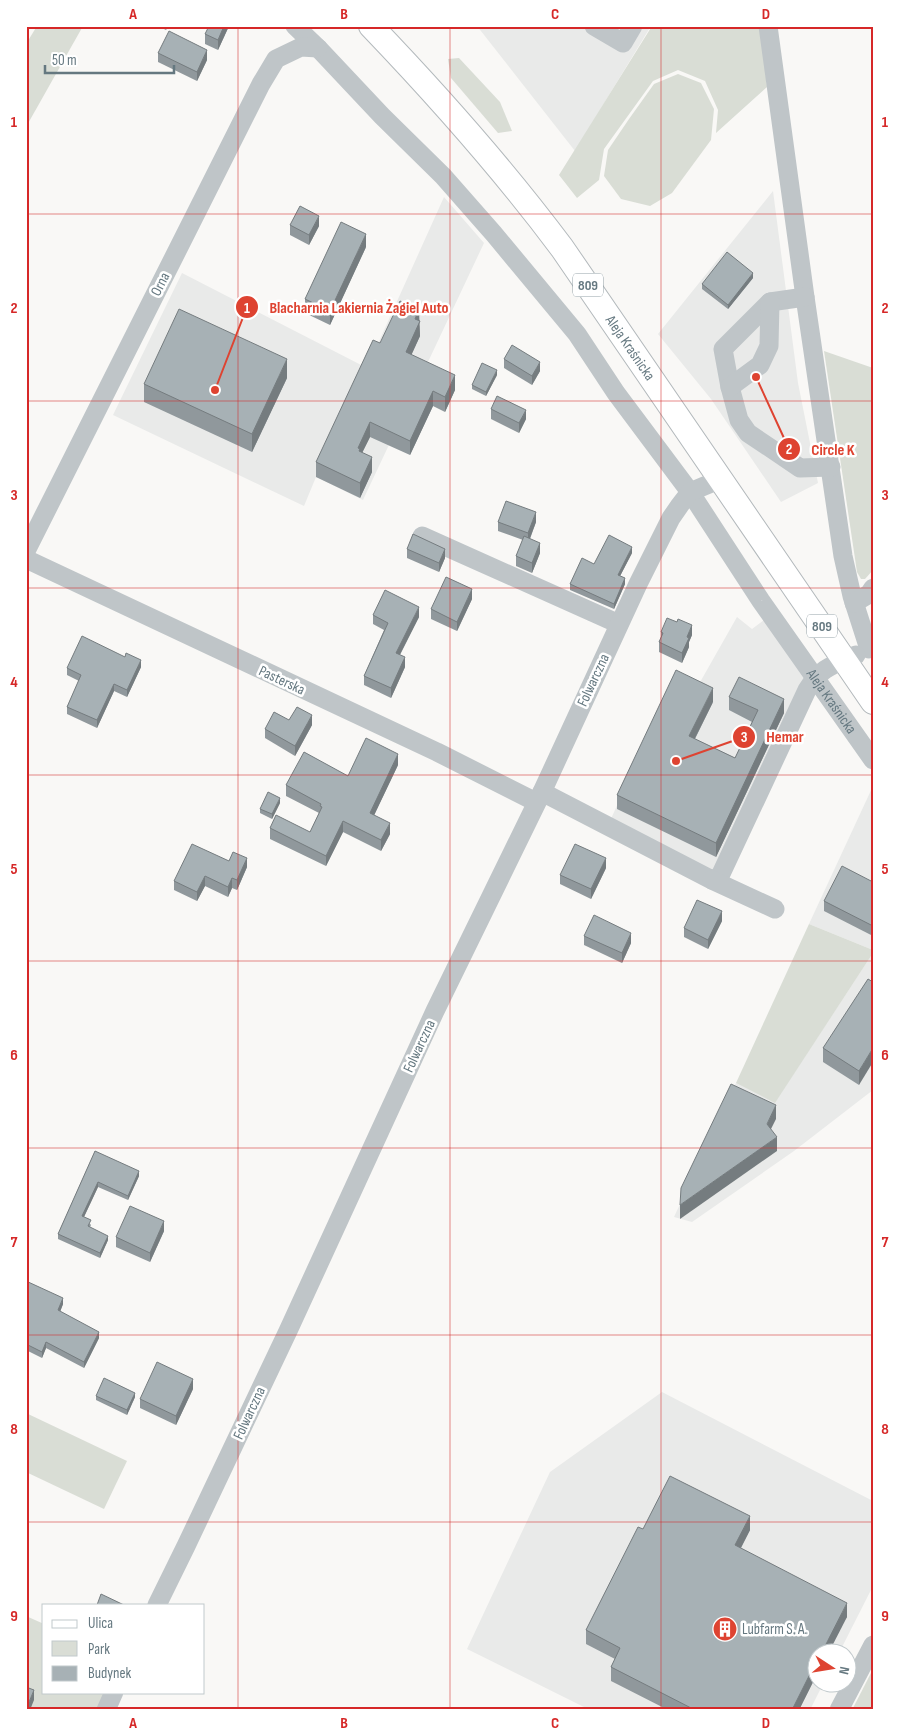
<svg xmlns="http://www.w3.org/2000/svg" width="899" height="1736" viewBox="0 0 899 1736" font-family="'Sofia Sans Condensed',sans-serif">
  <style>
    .built { fill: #e9eae9 }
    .green { fill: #d9ddd5 }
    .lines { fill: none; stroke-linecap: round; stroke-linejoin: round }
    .major-casing { stroke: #b3b9bc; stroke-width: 26 }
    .minor { stroke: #bfc5c8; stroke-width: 19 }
    .major { stroke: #fff; stroke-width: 24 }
    .wall { fill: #90989c }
    .shaded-wall { fill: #757c7f }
    .building { fill: #a7b1b5; stroke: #757c7f }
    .grid { fill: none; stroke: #d62828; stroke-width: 1; stroke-opacity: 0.55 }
    .labels { text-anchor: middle; stroke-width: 5; stroke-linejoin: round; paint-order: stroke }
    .shield { fill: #fff; stroke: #93a0a6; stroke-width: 1 }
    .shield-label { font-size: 14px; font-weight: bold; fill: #657880 }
    .street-label { font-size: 15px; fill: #657880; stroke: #fff }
    .poi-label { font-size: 15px; fill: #657880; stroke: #fff; text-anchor: start }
    .leader { fill: none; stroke: #de4331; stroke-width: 2 }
    .callout-dot { fill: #de4331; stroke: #fff; stroke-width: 2 }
    .mark-label { font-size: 15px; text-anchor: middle; font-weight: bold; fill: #fff }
    .callout-label { font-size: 16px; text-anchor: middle; font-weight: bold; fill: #de4331; stroke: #fff; stroke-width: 5; stroke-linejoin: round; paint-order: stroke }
    .neatline { fill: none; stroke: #d62828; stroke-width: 2 }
    .grid-label { font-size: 16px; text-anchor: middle; font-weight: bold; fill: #d62828 }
  </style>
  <rect width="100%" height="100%" fill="#f9f8f6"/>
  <g class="built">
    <polygon points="477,26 651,26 575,151"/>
    <polygon points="773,191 798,383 818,483 781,502 711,399 658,334"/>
    <polygon points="444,197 484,243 363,500 316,477 304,506 113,415 182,273 367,368"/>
    <polygon points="737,617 752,629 764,620 807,680 715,872 610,821 675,677 699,684"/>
    <polygon points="873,786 873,950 809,924"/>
    <polygon points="873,953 873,1090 794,1151 692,1222 674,1217 736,1083 775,1102"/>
    <polygon points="662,1392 873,1501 873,1586 839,1653 816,1654 816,1684 823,1684 810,1710 590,1710 467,1649 550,1472"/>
  </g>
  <g class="green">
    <polygon points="37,26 83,26 26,127 26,44"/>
    <polygon points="652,26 761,26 767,87 716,133 718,110 705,81 678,70 653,81 604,149 599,180 577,198 559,175"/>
    <polygon points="459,58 500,102 512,131 498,133 451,78 448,59"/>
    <polygon points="678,74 701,83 714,109 711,140 672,193 650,206 621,199 604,176 608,150 629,119 654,84"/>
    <polygon points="824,351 873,368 873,570 865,579 861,579 857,572"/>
    <polygon points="809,924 873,950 873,953 775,1103 736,1083"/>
    <polygon points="26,1413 127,1461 104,1509 26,1472"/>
    <polygon points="26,1616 44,1624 44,1692 109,1692 101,1710 26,1710"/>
    <polygon points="873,1669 873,1710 852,1710"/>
  </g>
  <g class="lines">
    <defs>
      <g id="major">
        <path id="s2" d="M371,26C439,97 503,169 562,248L873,702"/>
      </g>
    </defs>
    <use href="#major" class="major-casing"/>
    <g class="minor">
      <path id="s1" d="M295,26L318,48L382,116L443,176L494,234L577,334L616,393L690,492L761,601L873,760"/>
      <polyline points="594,26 623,43 633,26"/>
      <polyline points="768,26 805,297 843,556 852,596 869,649"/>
      <polyline points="805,297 770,302 723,349 730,387 739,420 748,433 800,468 831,467"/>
      <polyline points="730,387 760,365 769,346 770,302"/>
      <polyline points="422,536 619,624"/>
      <polyline points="26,551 261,84 276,59 301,47 318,48"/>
      <polyline points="26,559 437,752 536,802"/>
      <polyline points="854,603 869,594 873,588"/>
      <path d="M542,792L712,880L720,876L807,690C821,667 833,665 856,655"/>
      <polyline points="712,880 775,909"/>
      <polyline points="157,1605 186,1546 288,1331 435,1011 542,792 638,584 671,518 680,505 690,492 721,479"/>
      <polyline points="106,1710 114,1692"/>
      <polyline points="839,1710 873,1645"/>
    </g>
    <use href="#major" class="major"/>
  </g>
  <g class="wall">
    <polygon points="158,26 169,26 166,30"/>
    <polygon points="229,26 218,50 205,44 205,34"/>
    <polygon points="158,53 207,60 197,81 158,62"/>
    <polygon points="290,225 319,226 309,245 290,235"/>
    <polygon points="366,247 330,325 305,313 305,299"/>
    <polygon points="753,278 728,309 702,289 702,284"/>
    <polygon points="419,321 420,336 411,355 455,390 445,412 433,406 410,455 370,437 362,453 372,472 360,498 316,477 316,462"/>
    <polygon points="504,359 540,371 532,385 504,368"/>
    <polygon points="497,375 486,396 472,389 472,385"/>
    <polygon points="287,378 252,452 144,402 144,384"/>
    <polygon points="491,409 526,419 519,433 491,419"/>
    <polygon points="498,522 536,522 530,539 540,553 532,573 516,566 516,556 523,540 498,531"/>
    <polygon points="407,549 445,558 439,572 407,558"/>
    <polygon points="632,553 620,576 625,584 614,609 570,590 570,584 594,564"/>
    <polygon points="472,599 457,631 431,619 431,609"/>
    <polygon points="373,615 419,617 400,655 405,667 391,698 364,685 364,676 384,630 373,624"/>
    <polygon points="677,622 692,635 689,642 689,647 682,663 659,652 659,642 661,638 661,632"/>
    <polygon points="141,667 127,697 114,691 97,728 67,714 67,707 79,681 67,675 67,668"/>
    <polygon points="729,697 784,713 716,857 617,809 617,795 713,702 695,739 735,758 752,722 729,710"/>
    <polygon points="289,720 312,725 295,756 265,738 265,729"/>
    <polygon points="398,765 374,815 390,834 381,851 343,832 326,866 270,839 270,828 310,832 319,813 286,796 286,785 348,776"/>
    <polygon points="280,803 272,819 260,813 260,809"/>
    <polygon points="229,861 247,867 237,890 232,888 228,897 205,886 197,901 174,890 174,881"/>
    <polygon points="606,868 591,899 560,884 560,875"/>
    <polygon points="873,882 873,936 824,911 824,901"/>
    <polygon points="722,921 708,949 684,937 684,928"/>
    <polygon points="584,936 631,943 622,963 584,945"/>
    <polygon points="873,982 859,1085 823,1062 823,1048"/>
    <polygon points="95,1151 139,1176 128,1200 98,1187 84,1217 91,1225 90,1227 108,1240 100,1258 58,1239 58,1234"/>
    <polygon points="164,1231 150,1262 116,1247 116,1237"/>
    <polygon points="26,1281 63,1304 60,1312 99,1338 84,1368 46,1348 42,1358 26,1350"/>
    <polygon points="193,1389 176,1425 140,1408 140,1399"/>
    <polygon points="96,1396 135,1397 127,1415 96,1400"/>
    <polygon points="643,1529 750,1530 741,1548 847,1617 816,1654 816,1676 799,1710 668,1710 611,1681 611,1667 615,1659 586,1644 586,1630"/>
  </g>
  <g class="shaded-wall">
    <polygon points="224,26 229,26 218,50 218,40"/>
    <polygon points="207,50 207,60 197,81 197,72"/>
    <polygon points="319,216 319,226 309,245 309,235"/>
    <polygon points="366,234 366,247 330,325 330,311"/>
    <polygon points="753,273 753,278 728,309 728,305"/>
    <polygon points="419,309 420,336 406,367 406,352 415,319"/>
    <polygon points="287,359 287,378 252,452 252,434"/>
    <polygon points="540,362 540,371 532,385 532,376"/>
    <polygon points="497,370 497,375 486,396 486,392"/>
    <polygon points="455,375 455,390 445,412 445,397"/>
    <polygon points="433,391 433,406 410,455 410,441"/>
    <polygon points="526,410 526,419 519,433 519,423"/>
    <polygon points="370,422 370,437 360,457 358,448"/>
    <polygon points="372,457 372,472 360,498 360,483"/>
    <polygon points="536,512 536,522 528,543 528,533"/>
    <polygon points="540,543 540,553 532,573 532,563"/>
    <polygon points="632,547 632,553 618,580 618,575"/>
    <polygon points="445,549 445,558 439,572 439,563"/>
    <polygon points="625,578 625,584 614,609 614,604"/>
    <polygon points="472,589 472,599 457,631 457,622"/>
    <polygon points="419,607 419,617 396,662 396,653"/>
    <polygon points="692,625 692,635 689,642 689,647 682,663 682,653 687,637"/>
    <polygon points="405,657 405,667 391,698 391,688"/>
    <polygon points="141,660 141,667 127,697 127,690"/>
    <polygon points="114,684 114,691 97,728 97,720"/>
    <polygon points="713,688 713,702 689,750 689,736"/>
    <polygon points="784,699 784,713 716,857 716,843"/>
    <polygon points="312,715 312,725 295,756 295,746"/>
    <polygon points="398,754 398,765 370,824 370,813"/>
    <polygon points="280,798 280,803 272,819 272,814"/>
    <polygon points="343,821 343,832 326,866 326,856"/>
    <polygon points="390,823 390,834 381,851 381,840"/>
    <polygon points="247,858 247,867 237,890 237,880"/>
    <polygon points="606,858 606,868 591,899 591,889"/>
    <polygon points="205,876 205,886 197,901 197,892"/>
    <polygon points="232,878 232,888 228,897 228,887"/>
    <polygon points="722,911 722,921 708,949 708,940"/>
    <polygon points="631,933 631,943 622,963 622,953"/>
    <polygon points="873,1048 873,1062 859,1085 859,1071"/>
    <polygon points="776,1105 776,1119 767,1137 767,1124"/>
    <polygon points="777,1137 777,1151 680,1219 680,1205"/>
    <polygon points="139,1171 139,1176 128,1200 128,1196"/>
    <polygon points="98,1182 98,1187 82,1221 82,1216"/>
    <polygon points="164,1221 164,1231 150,1262 150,1253"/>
    <polygon points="108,1236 108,1240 100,1258 100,1253"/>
    <polygon points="63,1298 63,1304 58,1317 58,1310"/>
    <polygon points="99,1332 99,1338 84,1368 84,1362"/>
    <polygon points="46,1342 46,1348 42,1358 42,1352"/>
    <polygon points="193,1379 193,1389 176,1425 176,1416"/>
    <polygon points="135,1393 135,1397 127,1415 127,1410"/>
    <polygon points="750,1516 750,1530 735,1559 735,1545"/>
    <polygon points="847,1603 847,1617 828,1654 821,1654"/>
    <polygon points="816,1662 816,1676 799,1710 792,1710"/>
    <polygon points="34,1690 34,1700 30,1710 27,1710 27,1707"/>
  </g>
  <g class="building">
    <polygon points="209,26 224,26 218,40 205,34"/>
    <polygon points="169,31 207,50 197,72 158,53"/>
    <polygon points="300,206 319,216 309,235 290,225"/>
    <polygon points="341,222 366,234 330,311 305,299"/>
    <polygon points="727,252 753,273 728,305 702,284"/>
    <polygon points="400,301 419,309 415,319 420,321 406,352 455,375 445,397 433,391 410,441 370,422 358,448 360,449 359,451 372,457 360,483 316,462 373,340 380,343"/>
    <polygon points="179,309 287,359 252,434 144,384"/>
    <polygon points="512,345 540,362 532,376 504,359"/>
    <polygon points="482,363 497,370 486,392 472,385"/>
    <polygon points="497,396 526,410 519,423 491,409"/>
    <polygon points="506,501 536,512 528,533 498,522"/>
    <polygon points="413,534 445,549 439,563 407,549"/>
    <polygon points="609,535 632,547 618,575 625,578 614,604 570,584 582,558 594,564"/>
    <polygon points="524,536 540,543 532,563 516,556"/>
    <polygon points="446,577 472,589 457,622 431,609"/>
    <polygon points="385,590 419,607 396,653 405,657 391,688 364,676 388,623 373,615"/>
    <polygon points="667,618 677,622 678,619 692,625 687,637 689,638 682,653 659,642 663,633 661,632"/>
    <polygon points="82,636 125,657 126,653 141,660 127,690 114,684 97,720 67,707 81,675 67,668"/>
    <polygon points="676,670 713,688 689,736 735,758 758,710 729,697 739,677 784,699 716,843 617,795"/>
    <polygon points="297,707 312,715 295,746 265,729 274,712 289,720"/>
    <polygon points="366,738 398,754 370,813 390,823 381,840 343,821 326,856 270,828 276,815 310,832 322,807 320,806 321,804 286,785 304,752 348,776"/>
    <polygon points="268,792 280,798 272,814 260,809"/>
    <polygon points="192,844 229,861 233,852 247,858 237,880 232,878 228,887 205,876 197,892 174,881"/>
    <polygon points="575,844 606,858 591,889 560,875"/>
    <polygon points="842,866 873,882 873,926 824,901"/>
    <polygon points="697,900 722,911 708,940 684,928"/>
    <polygon points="594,915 631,933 622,953 584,936"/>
    <polygon points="868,979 873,982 873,1048 859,1071 823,1048"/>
    <polygon points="731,1084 776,1105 767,1124 777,1137 680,1205 681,1188"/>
    <polygon points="95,1151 139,1171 128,1196 98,1182 82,1216 91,1220 88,1226 108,1236 100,1253 58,1234"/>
    <polygon points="130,1206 164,1221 150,1253 116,1237"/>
    <polygon points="26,1281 63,1298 58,1310 99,1332 84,1362 46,1342 42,1352 26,1344"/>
    <polygon points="157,1362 193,1379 176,1416 140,1399"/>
    <polygon points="104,1378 135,1393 127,1410 96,1396"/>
    <polygon points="670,1476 750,1516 735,1545 847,1603 821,1654 816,1654 816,1662 792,1710 695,1710 611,1667 620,1648 586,1630 638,1527 643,1529"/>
    <polygon points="101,1594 124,1605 97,1605"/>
    <polygon points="26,1687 34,1690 27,1707 26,1707"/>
  </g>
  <path class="grid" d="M238,26V1710M450,26V1710M661,26V1710M26,214H873M26,401H873M26,588H873M26,775H873M26,961H873M26,1148H873M26,1335H873M26,1522H873"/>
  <defs>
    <symbol id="building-disc" viewBox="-11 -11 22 22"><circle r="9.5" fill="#de4331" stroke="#fff"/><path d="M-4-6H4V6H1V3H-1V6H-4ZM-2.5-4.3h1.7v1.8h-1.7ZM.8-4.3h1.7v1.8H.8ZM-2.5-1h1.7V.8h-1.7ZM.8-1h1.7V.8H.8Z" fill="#fff"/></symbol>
  </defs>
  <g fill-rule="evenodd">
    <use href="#building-disc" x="711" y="1615" width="28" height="28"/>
  </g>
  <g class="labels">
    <g class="shield">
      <rect x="573" y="273.5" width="30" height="23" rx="4"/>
      <rect x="807" y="614.5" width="30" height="23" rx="4"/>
    </g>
    <g class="shield-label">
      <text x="588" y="290">809</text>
      <text x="822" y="631">809</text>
    </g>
    <g class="street-label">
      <text transform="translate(160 284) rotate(-63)" y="5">Orna</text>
      <text dy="5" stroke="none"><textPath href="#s2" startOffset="414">Aleja Kraśnicka</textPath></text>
      <text transform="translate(282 680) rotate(25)" y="5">Pasterska</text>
      <text transform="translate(593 680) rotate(-65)" y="5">Folwarczna</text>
      <text dy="5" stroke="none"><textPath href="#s1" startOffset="865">Aleja Kraśnicka</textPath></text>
      <text transform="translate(419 1046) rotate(-65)" y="5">Folwarczna</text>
      <text transform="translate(249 1413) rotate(-65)" y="5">Folwarczna</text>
    </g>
    <g class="poi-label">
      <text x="742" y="1634">Lubfarm S. A.</text>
    </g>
  </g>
  <path class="leader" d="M215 390L247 307M756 377L789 449M676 761L744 737"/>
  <g class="callout-dot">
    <circle cx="215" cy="390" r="5"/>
    <circle cx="756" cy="377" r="5"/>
    <circle cx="676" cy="761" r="5"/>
    <circle cx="247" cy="307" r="12"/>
    <circle cx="789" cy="449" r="12"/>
    <circle cx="744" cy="737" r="12"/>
  </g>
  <g class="mark-label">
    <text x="247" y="313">1</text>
    <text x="789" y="454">2</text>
    <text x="744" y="742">3</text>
  </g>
  <g class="callout-label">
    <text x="359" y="313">Blacharnia Lakiernia Żagiel Auto</text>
    <text x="833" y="455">Circle K</text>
    <text x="785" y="742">Hemar</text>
  </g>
  <rect width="899" height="1736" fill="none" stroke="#ffffff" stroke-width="55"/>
  <rect x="42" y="1604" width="162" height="90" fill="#ffffff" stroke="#c1c9cc"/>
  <rect x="52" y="1620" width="25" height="8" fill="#ffffff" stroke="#c1c9cc"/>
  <text x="88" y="1628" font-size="15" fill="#657880">Ulica</text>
  <rect x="52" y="1641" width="25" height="15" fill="#d9ddd5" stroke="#c1c9cc"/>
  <text x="88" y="1654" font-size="15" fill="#657880">Park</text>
  <rect x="52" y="1666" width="25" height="15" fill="#a7b1b5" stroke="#c1c9cc"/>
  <text x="88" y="1678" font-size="15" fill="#657880">Budynek</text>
  <g transform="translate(832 1668) rotate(102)"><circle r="24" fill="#ffffff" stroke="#c1c9cc"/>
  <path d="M0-4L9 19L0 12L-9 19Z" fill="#de4331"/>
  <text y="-8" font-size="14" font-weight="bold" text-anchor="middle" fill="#657880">N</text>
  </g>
  <path d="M45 65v8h129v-8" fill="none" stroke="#657880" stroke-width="2.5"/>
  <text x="52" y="65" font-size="15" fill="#657880" stroke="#ffffff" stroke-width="4" paint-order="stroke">50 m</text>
  <rect x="28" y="28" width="844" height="1680" class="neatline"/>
  <g class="grid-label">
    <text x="133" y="19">A</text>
    <text x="344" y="19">B</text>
    <text x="555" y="19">C</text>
    <text x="766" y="19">D</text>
    <text x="14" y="127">1</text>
    <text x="885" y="127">1</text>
    <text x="14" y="313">2</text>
    <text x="885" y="313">2</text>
    <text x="14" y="500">3</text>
    <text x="885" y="500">3</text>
    <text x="14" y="687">4</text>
    <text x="885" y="687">4</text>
    <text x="14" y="874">5</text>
    <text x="885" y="874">5</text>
    <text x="14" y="1060">6</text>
    <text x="885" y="1060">6</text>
    <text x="14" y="1247">7</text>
    <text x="885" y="1247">7</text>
    <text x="14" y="1434">8</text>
    <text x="885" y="1434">8</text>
    <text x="14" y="1621">9</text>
    <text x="885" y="1621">9</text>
    <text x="133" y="1728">A</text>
    <text x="344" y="1728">B</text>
    <text x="555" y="1728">C</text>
    <text x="766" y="1728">D</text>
  </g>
</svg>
